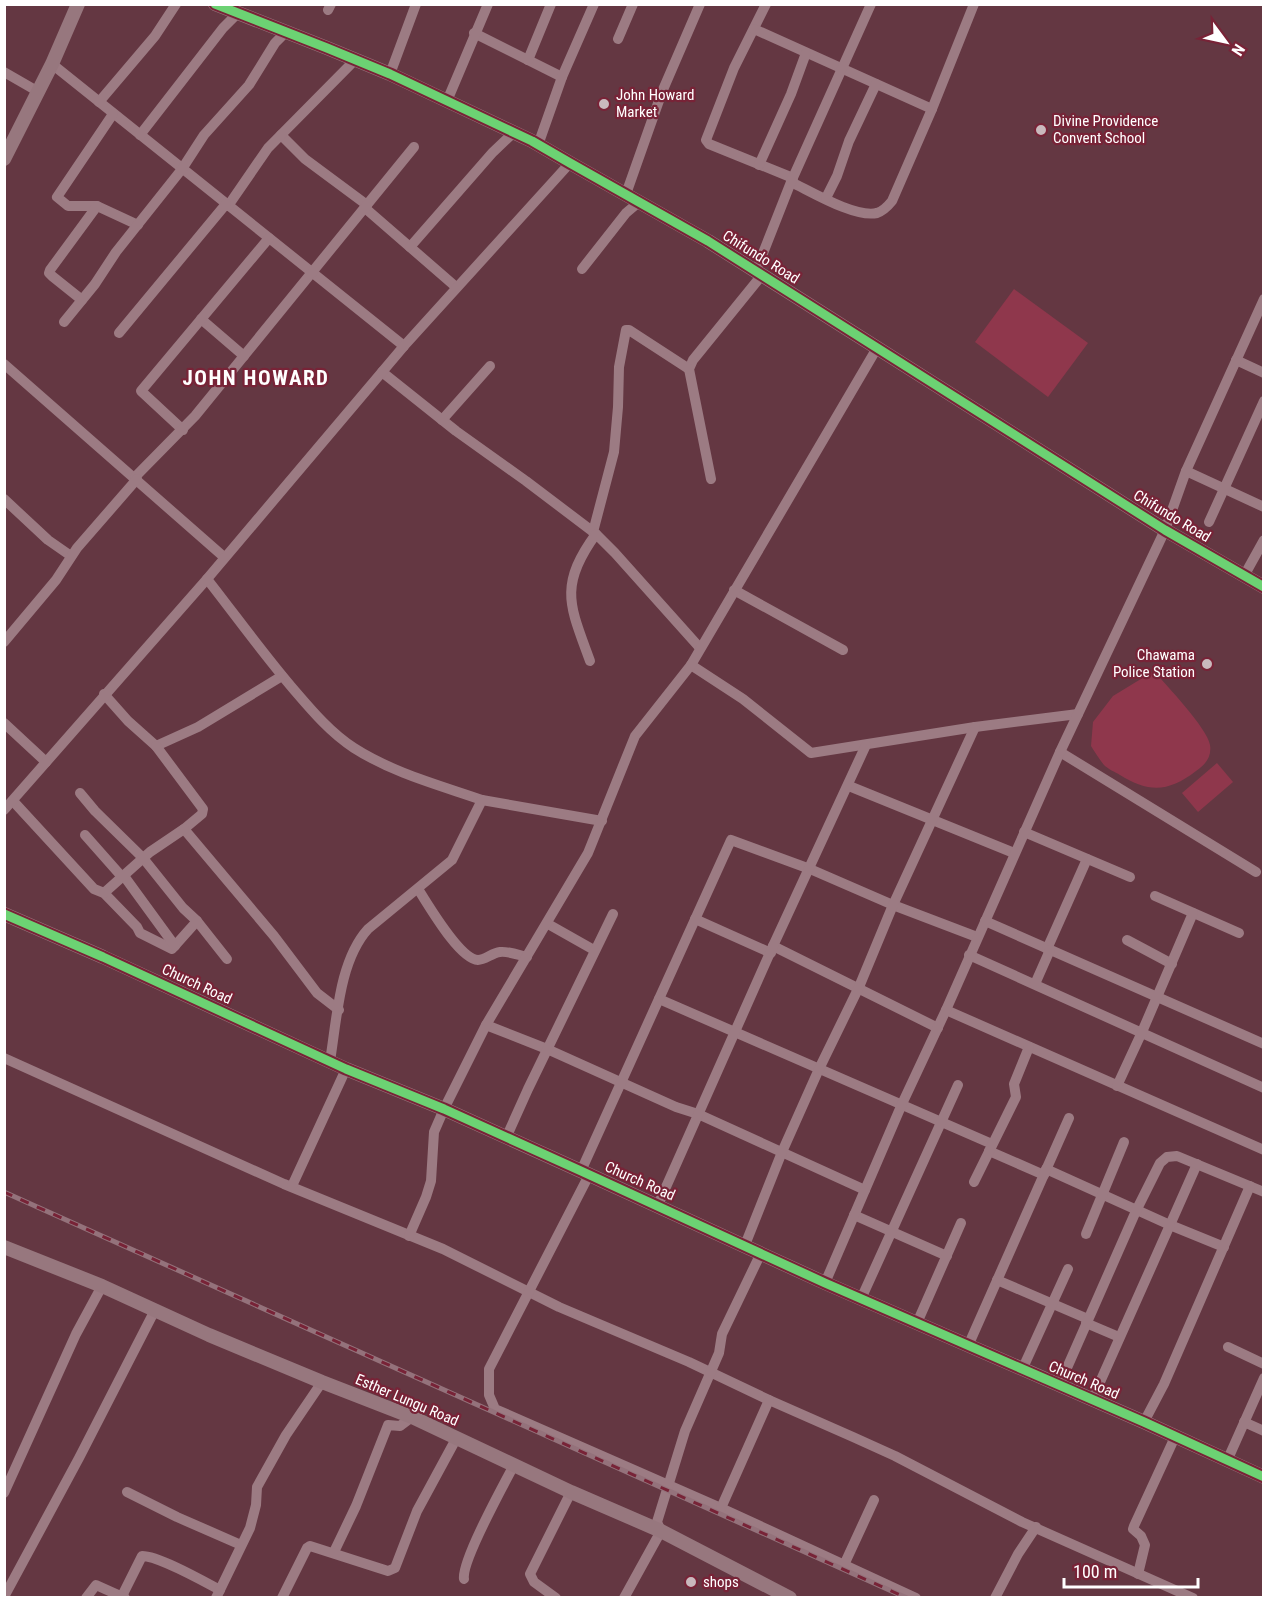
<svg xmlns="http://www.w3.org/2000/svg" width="1268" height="1602" viewBox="0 0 1268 1602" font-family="'Roboto Condensed',sans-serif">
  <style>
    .green { fill: #8f374c }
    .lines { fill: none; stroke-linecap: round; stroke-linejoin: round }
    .street { stroke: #9c7b83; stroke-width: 10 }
    .secondary { stroke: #97777e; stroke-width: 14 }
    .rail-casing { stroke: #94727b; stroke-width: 5 }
    .rail { stroke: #782337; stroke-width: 3; stroke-dasharray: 9; stroke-linecap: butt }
    .cycleway-casing { stroke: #782337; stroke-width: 13 }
    .cycleway { stroke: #6cd273; stroke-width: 9 }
    .poi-dot { fill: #c9b9bd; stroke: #782337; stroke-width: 2 }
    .labels { text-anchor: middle; stroke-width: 4.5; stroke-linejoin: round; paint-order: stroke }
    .poi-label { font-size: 15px; fill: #fff; stroke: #782337; text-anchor: start }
    .street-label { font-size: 15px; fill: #fff; stroke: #782337 }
    .district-label { font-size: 21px; font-weight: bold; letter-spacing: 1.5px; fill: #fff; stroke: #782337 }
  </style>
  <rect width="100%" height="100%" fill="#643742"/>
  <g class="green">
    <polygon points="1014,289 1088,343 1048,397 975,342"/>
    <path d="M1154,671C1166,685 1208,729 1210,745C1212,757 1205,765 1196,771C1169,792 1149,793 1120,775C1115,772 1108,769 1104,765C1099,759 1095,752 1091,746L1093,722L1113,696Z"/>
    <polygon points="1217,763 1233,782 1198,812 1182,793"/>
  </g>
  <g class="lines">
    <g class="street">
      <polyline points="766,4 734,68 706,140 709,144 793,178"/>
      <polyline points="328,10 331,4"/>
      <polyline points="754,29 932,109"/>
      <polyline points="474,33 562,77"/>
      <polyline points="618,39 633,4"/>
      <polyline points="528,60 551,4"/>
      <polyline points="52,64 404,346"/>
      <polyline points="4,72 37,91"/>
      <polyline points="390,74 416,4"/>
      <polyline points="447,101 488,4"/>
      <polyline points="99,102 155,36 176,4"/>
      <polyline points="113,114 57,197 68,206 97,206 138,225"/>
      <polyline points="140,135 223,28 238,13"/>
      <polyline points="281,135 305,159 367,205"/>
      <polyline points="538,145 562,77 594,4"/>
      <polyline points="759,165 791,94 806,53"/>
      <path d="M791,182C812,192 855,218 877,213C883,211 888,206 892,201L932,109L974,4"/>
      <polyline points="626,194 662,92 700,4"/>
      <polyline points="826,198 837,176 849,141 876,84"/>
      <polyline points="228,206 268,148 355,60"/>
      <polyline points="365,208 456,287"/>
      <polyline points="410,247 493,152 513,133"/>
      <polyline points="582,269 626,213 639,202"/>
      <polyline points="756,271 791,182 871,4"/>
      <polyline points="82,300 52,276 49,273 50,270 97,206"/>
      <polyline points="201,319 244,356"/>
      <polyline points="64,322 95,284 116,252 182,169 204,135 249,85 275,43 286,32"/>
      <polyline points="119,333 226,204"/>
      <polyline points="1236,360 1264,373"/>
      <polyline points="4,364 224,557"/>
      <polyline points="382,372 456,431 526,481 596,534 615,553 700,648"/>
      <polyline points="442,420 490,366"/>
      <polyline points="183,430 141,391 269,238"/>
      <polyline points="1186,471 1264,507"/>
      <polyline points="135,477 195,416 414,147"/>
      <polyline points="711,479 689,369 693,360 762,275"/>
      <polyline points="4,499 48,540 71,556"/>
      <polyline points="1209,522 1264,401"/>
      <polyline points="593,532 614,452 618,407 619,367 626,330 629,330 689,369"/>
      <polyline points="1244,576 1264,540"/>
      <path d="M207,579C236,616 264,655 295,691C313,712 331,733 354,748C393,773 439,785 482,800"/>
      <polyline points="734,590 843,650"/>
      <polyline points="4,642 56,580 77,548 137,479"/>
      <path d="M590,661C570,606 558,586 596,534"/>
      <polyline points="691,665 743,699 811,753 975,727 1078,714"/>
      <polyline points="104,694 128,721 156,746 198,727 282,676"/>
      <polyline points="4,723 46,762"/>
      <polyline points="156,746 203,809 202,814 184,829 274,936 317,993 339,1010"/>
      <polyline points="1060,752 1256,872"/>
      <polyline points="849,786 1014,853"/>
      <polyline points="80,793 95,811 143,858 183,908 197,921 227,959"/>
      <polyline points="13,801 94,889 104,893 137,927 140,933 172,949 197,921"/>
      <polyline points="4,810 207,579 404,346 570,163"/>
      <polyline points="1024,832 1130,877"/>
      <polyline points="85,835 123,878"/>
      <polyline points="124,876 175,946"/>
      <path d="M418,889C428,904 459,959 478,960C485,960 492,953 500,952C508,951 519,955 527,957"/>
      <polyline points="104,893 150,852 184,829"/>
      <polyline points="1155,896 1239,933"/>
      <polyline points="695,919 771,953"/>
      <polyline points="985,921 1264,1044"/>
      <polyline points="548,924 594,950"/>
      <polyline points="1127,940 1172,964"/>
      <polyline points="773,946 938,1028"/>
      <polyline points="1047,949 1087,859"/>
      <polyline points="969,955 1264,1088"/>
      <polyline points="1035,984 1050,950"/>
      <polyline points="659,999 992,1144"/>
      <polyline points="946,1010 1264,1150"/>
      <polyline points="486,1025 547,1049 676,1107 698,1114 865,1190"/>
      <polyline points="4,1058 284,1184 443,1249 559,1307 689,1362 769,1400 853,1437 895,1456 1022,1522 1193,1598"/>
      <path d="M330,1061C337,1019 339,961 368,929L452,860L482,800L602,821"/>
      <polyline points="1117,1086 1142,1032 1193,913"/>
      <polyline points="506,1138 528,1089 613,914"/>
      <polyline points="989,1151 1044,1175"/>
      <polyline points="1197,1164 1170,1225 1224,1247"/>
      <polyline points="1046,1169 1170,1225 1092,1400"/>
      <polyline points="581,1171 731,840 810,869 893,905 977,937"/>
      <polyline points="589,1175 489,1369 489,1395 495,1409 721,1508 916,1598"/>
      <polyline points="974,1182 1016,1097 1014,1084 1029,1047"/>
      <polyline points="292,1186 346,1069"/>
      <polyline points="658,1205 773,946 866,745"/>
      <polyline points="854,1215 947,1256"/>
      <polyline points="1086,1234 1124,1142"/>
      <polyline points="409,1236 426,1197 431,1181 434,1132 444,1109 486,1025 588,853 635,736 691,665 877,348"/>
      <polyline points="745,1245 782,1152 819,1069 859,987 893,905 975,727"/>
      <polyline points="997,1280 1088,1319"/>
      <polyline points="825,1283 902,1104 946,1010 1060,752 1165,530 1186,471 1264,299"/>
      <polyline points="861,1299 958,1085"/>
      <polyline points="917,1323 961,1223"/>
      <polyline points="1086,1323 1119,1337"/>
      <polyline points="968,1346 1069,1118"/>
      <polyline points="1228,1347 1264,1364"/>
      <polyline points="1022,1370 1068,1269"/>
      <polyline points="1059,1386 1136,1211 1160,1163 1167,1157 1177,1156 1264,1192"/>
      <polyline points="1144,1422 1164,1384 1250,1186"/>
      <polyline points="1244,1422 1264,1431"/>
      <polyline points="1227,1461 1264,1378"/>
      <polyline points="127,1492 177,1517 241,1545"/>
      <polyline points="4,1493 76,1334 102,1286"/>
      <polyline points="721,1508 769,1400"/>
      <polyline points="334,1552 356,1506 388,1425 400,1426 412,1417"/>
      <polyline points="844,1565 874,1500"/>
      <polyline points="1138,1574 1145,1545 1141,1536 1133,1529 1134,1526 1175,1437"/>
      <path d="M464,1579C461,1562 504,1484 514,1465"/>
      <path d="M122,1596L142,1556C159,1556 203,1581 220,1590"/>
      <polyline points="4,1597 79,1458 155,1310"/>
      <polyline points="86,1598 96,1585 125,1598"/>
      <polyline points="216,1598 250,1528 256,1505 257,1487 286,1435 322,1382"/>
      <polyline points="282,1598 307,1548 310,1546 388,1571 395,1568 417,1511 456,1439"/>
      <polyline points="556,1598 534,1582 530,1574 571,1492"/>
      <polyline points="624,1598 661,1531 657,1522 685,1431 719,1353 722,1334 761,1253"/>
      <polyline points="995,1598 1018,1554 1036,1527"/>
    </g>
    <g class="secondary">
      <polyline points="215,4 327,48 390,74 532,141 570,163 708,241 1165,530 1264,587"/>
      <polyline points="4,159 52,64 78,4"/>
      <polyline points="4,914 103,957 346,1069 444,1109 581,1171 825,1283 1144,1422 1264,1477"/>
      <polyline points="4,1247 102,1286 209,1335 322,1382 412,1417 571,1492 661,1531 790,1598"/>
    </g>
    <defs>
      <polyline id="rail" points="4,1192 907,1598"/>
    </defs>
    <use href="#rail" class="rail-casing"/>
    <use href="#rail" class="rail"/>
    <defs>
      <g id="cycleway">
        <polyline points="215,4 327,48 390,74 532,141 570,163 708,241 1165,530 1264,587"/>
        <polyline points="4,914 103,957 346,1069 444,1109 581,1171 825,1283 1144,1422 1264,1477"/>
      </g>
    </defs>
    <use href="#cycleway" class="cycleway-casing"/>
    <use href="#cycleway" class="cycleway"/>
  </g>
  <g class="poi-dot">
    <circle cx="604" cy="104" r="6"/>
    <circle cx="1041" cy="130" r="6"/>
    <circle cx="1207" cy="664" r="6"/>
    <circle cx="691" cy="1582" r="6"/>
  </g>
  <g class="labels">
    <g class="poi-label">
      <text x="616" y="100">John Howard<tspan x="616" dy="17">Market</tspan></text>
      <text x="1053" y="126">Divine Providence<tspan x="1053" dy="17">Convent School</tspan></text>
      <text x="1195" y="660" text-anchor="end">Chawama<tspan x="1195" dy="17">Police Station</tspan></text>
      <text x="703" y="1587">shops</text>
    </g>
    <g class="street-label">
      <text transform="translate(761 257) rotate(32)" y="5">Chifundo Road</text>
      <text transform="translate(1172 516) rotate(31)" y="5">Chifundo Road</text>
      <text transform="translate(197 984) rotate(25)" y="5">Church Road</text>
      <text transform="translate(640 1181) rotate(24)" y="5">Church Road</text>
      <text transform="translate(1084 1380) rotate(23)" y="5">Church Road</text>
      <text transform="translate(407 1400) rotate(23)" y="5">Esther Lungu Road</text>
    </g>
    <g class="district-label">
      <text x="256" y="385">JOHN HOWARD</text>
    </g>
  </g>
  <rect width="1268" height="1602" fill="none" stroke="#ffffff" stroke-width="12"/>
  <g transform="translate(1226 42) rotate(123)" stroke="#782337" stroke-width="4.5" paint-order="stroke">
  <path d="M0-4.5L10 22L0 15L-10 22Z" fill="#ffffff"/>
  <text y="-9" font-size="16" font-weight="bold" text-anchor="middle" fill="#ffffff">N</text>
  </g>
  <path d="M1064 1578v9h134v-9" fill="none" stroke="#ffffff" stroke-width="3"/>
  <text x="1073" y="1578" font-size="18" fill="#ffffff" stroke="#782337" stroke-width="4.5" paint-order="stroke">100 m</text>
</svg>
